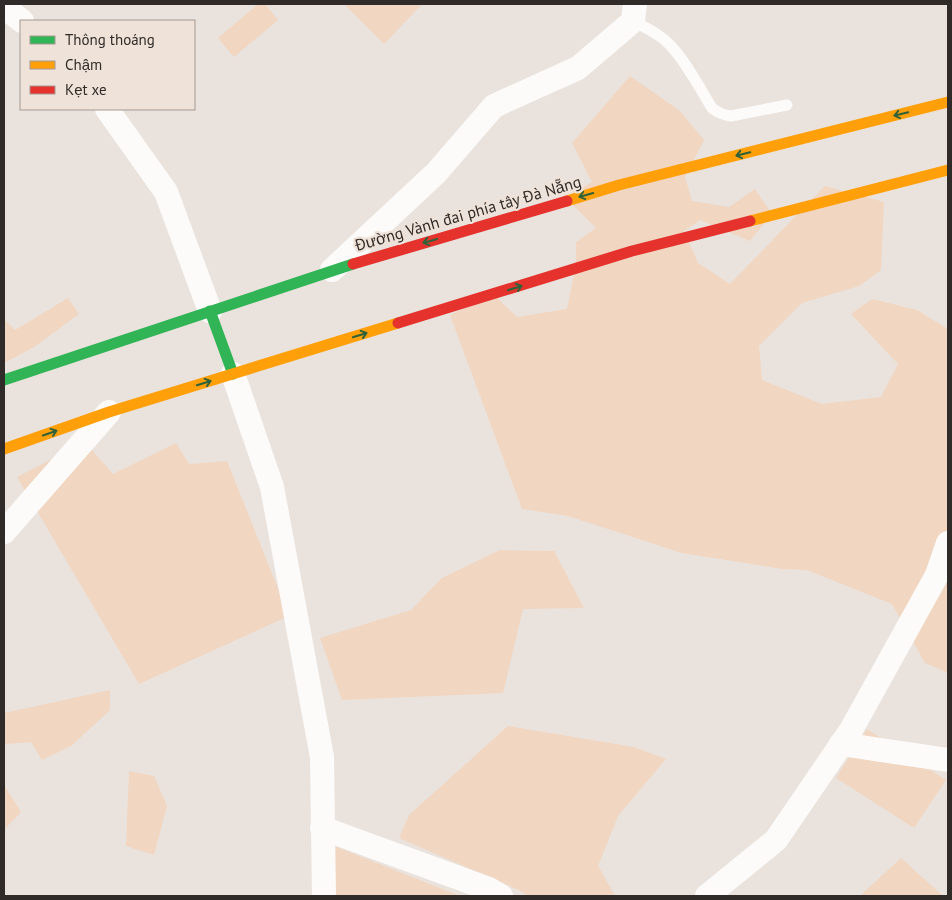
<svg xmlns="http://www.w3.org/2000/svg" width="952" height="900" viewBox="0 0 952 900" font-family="'PT Sans',sans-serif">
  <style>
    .green { fill: #f1d6c1 }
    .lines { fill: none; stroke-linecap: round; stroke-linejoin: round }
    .lane { stroke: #fcfbfa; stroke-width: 11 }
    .street { stroke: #fcfbfa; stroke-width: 24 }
    .fast { stroke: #30b455; stroke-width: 11 }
    .slow { stroke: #ff9f0a; stroke-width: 11 }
    .jam { stroke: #e5322d; stroke-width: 11 }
    .oneway { stroke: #30623a }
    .labels { text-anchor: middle; stroke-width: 4.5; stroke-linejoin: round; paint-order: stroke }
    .street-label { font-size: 16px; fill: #302b28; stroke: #efe2d8 }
  </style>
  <rect width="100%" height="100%" fill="#eae3dd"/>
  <g class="green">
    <polygon points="258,4 265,4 278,20 234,57 218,38"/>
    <polygon points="344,4 422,4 384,44"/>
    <polygon points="630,76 680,111 704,140 685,177 692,201 729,207 755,189 772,214 750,241 700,220 684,231 698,263 730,284 825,186 884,202 881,270 859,286 802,303 759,346 762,380 822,404 881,397 898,364 851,314 872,299 917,310 948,329 948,673 925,663 892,604 807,570 782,569 682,553 568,516 522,509 450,315 494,295 517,317 567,309 576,264 576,242 596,228 565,197 592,182 572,143"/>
    <polygon points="68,298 79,314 34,347 4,363 4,319 15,330"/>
    <polygon points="85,442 113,474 176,443 189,464 227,461 289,616 139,684 17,477"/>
    <polygon points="500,550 554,551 584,608 523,609 503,693 342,700 320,638 411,610 442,578"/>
    <polygon points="110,690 110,710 71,746 42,760 31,742 5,744 4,735 4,713"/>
    <polygon points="508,726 634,747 666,759 618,816 598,866 615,896 528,896 519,890 399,838 409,815"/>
    <polygon points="867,729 946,780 914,828 836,778"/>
    <polygon points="129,771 154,776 167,806 154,855 126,846"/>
    <polygon points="4,785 21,812 4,830"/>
    <polygon points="334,846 460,896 333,896"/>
    <polygon points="901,858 943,896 860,896"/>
  </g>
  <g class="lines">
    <path class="lane" d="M633,21C646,28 660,34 670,45C687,63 699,87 712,108C718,113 723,115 731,116L787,105"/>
    <g class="street">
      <polyline points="4,7 22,21"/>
      <polyline points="107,109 166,192 210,311"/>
      <polyline points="332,270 436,173 494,106 578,68 633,21 635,4"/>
      <polyline points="233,374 272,487 322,757 324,896"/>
      <polyline points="4,532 109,412"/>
      <polyline points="841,744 948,760"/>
      <polyline points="322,828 489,889 501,896"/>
      <polyline points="707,896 776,840 851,730 937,575 948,543"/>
    </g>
    <g class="fast">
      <polyline points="210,311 233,374"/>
      <polyline points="4,380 353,264"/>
    </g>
    <g class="slow">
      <polyline points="567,201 619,185 948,102"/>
      <polyline points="750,221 948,170"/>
      <polyline points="4,449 109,412 398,323"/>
    </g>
    <g class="jam">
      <polyline points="353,264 567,201"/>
      <polyline points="398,323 632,251 750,221"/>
    </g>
  </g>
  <defs><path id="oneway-shaft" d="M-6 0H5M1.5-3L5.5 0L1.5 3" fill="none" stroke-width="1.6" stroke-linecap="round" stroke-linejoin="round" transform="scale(1.25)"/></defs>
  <g class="oneway">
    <use href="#oneway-shaft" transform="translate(901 114) rotate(166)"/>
    <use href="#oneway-shaft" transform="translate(743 154) rotate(166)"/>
    <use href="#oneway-shaft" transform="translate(586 195) rotate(164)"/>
    <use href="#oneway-shaft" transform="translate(430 241) rotate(164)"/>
    <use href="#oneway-shaft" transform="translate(515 288) rotate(-17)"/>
    <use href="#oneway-shaft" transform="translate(360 335) rotate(-17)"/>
    <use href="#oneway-shaft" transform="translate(204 383) rotate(-17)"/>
    <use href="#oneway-shaft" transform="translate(50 433) rotate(-19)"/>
  </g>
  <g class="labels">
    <g class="street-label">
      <text transform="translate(468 213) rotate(-16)" y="6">Đường Vành đai phía tây Đà Nẵng</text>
    </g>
  </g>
  <rect width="952" height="900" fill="none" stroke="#302b28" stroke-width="10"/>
  <rect x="20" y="20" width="175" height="90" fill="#efe2d8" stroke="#a39992"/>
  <rect x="30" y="36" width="25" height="8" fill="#30b455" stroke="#a39992"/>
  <text x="65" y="45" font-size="15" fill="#302b28">Thông thoáng</text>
  <rect x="30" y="61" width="25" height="8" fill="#ff9f0a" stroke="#a39992"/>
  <text x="65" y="70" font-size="15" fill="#302b28">Chậm</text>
  <rect x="30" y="86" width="25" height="8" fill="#e5322d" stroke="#a39992"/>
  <text x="65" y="95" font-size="15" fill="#302b28">Kẹt xe</text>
</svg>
